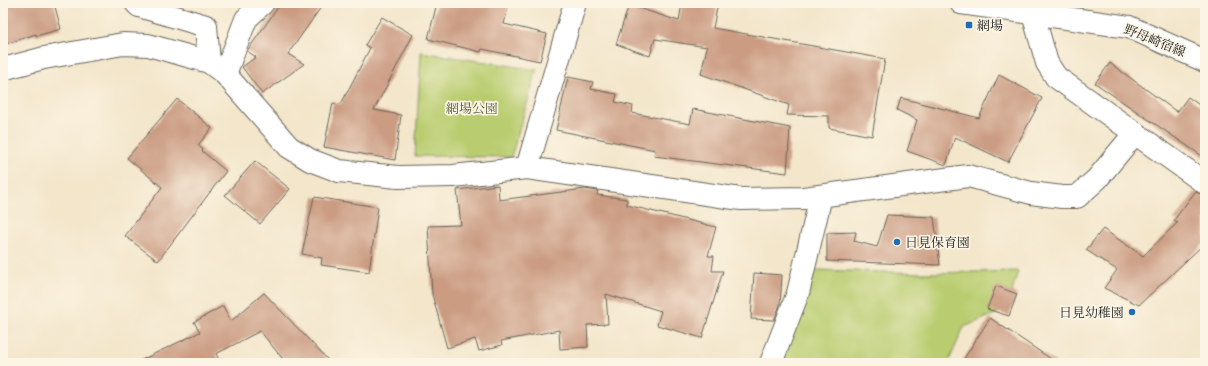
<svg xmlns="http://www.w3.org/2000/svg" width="1208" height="366" viewBox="0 0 1208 366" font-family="Cardo,'Noto Serif JP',serif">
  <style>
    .green { fill: #b9cd70; stroke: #6a7446 }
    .building { fill: #cb9b82 }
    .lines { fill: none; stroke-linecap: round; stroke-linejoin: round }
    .minor-casing { stroke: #676359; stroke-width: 24 }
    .primary-casing { stroke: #676359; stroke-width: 24 }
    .minor { stroke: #fff; stroke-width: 22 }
    .primary { stroke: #fff; stroke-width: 22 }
    .poi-dot { fill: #1f6fb2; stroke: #fcf5e5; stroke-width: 1.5 }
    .labels { text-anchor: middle; stroke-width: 3.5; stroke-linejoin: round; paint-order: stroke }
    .poi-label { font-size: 13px; fill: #1c1c1c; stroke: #fcf5e5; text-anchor: start }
    .street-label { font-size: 13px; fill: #1c1c1c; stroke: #fcf5e5 }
    .park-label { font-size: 13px; fill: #535a39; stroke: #fcf5e5 }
  </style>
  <rect width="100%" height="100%" fill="#fcf5e5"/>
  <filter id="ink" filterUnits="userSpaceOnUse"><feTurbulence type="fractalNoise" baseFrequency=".025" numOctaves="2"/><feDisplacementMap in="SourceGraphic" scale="8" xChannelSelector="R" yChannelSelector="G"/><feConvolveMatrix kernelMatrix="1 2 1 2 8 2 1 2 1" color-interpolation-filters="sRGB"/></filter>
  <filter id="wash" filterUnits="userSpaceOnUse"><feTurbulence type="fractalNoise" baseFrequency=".012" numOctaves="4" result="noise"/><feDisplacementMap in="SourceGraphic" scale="16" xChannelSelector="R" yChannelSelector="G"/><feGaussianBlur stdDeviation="0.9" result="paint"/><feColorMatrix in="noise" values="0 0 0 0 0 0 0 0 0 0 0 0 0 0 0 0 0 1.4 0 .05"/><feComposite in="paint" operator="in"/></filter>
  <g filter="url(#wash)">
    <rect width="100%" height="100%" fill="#f3e6cb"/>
    <g class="green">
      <polygon points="421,52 537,70 511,157 415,156"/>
      <polygon points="814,270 928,273 1018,271 1007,309 964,327 948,363 778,363"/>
    </g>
    <g id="blocks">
      <g class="building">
        <polygon points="3,3 54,3 61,29 36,36 36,34 3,45"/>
        <polygon points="281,3 324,3 288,54 304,64 262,94 242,67 256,57 247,51"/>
        <polygon points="437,3 509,3 504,24 547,34 540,61 482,49 481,52 428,39"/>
        <polygon points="682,3 718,3 713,28 885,59 872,136 829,128 829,116 787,115 789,105 701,74 707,47 655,39 650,56 616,44 629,5 679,21"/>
        <polygon points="382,17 413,35 374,110 401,115 395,160 324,147 333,103 341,104 370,48 365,45"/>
        <polygon points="1110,63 1177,112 1188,97 1205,109 1205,158 1095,83"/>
        <polygon points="999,75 1042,98 1008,162 955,137 946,165 907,151 917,120 897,110 901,98 979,118"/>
        <polygon points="568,77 593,82 591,89 617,94 615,102 633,106 632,113 690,124 693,109 790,128 787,173 654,156 655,150 556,130"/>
        <polygon points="177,99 212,128 198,145 203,150 202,151 226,171 158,261 125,236 162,187 127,158"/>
        <polygon points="255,161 290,189 260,224 225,195"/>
        <polygon points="498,185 499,200 585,189 598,191 597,195 627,199 627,205 716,227 708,256 714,256 712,271 723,271 702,338 657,325 661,311 606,294 608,324 587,325 588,347 560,349 559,330 501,341 502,345 479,351 475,339 447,348 432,294 428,226 461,225 457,190"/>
        <polygon points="1195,192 1205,195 1205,243 1139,305 1104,288 1117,270 1086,250 1103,229 1143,256 1178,222 1174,220"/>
        <polygon points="314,197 378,207 369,272 321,265 322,258 302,254"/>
        <polygon points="887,215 934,217 940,265 827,261 827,233 856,232 854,241 877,247"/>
        <polygon points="754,273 782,275 780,305 774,320 751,319"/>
        <polygon points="996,286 1017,294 1009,316 987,309"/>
        <polygon points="264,293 331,363 286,363 260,331 216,354 221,363 135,363 200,332 194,322 223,306 231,321"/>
        <polygon points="990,318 1057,363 961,363"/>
      </g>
    </g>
  </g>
  <g filter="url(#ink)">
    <use href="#blocks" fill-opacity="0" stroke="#676359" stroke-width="1"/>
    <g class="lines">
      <defs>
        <g id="minor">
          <polyline points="136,3 139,6 206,26 209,62"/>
          <polyline points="1033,14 1047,63 1056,77 1205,183"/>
          <polyline points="3,69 44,58 123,44 148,45 209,62 225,74 289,147 310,160 339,171 398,177 453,176 527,168 741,199 804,198 968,176 1031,193 1062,197 1077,197 1097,179 1135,133"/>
          <polyline points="225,74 246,19 263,3"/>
          <polyline points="527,168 575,3"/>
          <polyline points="771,363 798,293 821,196"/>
        </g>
        <polyline id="primary" points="961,3 1129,27 1205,61"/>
      </defs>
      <use href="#minor" class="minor-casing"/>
      <use href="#primary" class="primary-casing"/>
      <use href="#minor" class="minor"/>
      <use href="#primary" class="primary"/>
    </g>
  </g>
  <g class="poi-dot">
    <rect x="965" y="21" width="8" height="8" rx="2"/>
    <circle cx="897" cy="242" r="4"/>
    <circle cx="1132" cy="312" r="4"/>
  </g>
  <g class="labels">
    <g class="poi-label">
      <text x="977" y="30">網場</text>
      <text x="905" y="247">日見保育園</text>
      <text x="1124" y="317" text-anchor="end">日見幼稚園</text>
    </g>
    <g class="street-label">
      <text transform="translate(1155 40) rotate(22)" y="5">野母崎宿線</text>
    </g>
    <g class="park-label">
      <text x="472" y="113">網場公園</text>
    </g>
  </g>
  <rect width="1208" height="366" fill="none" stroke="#fcf5e5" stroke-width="16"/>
</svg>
